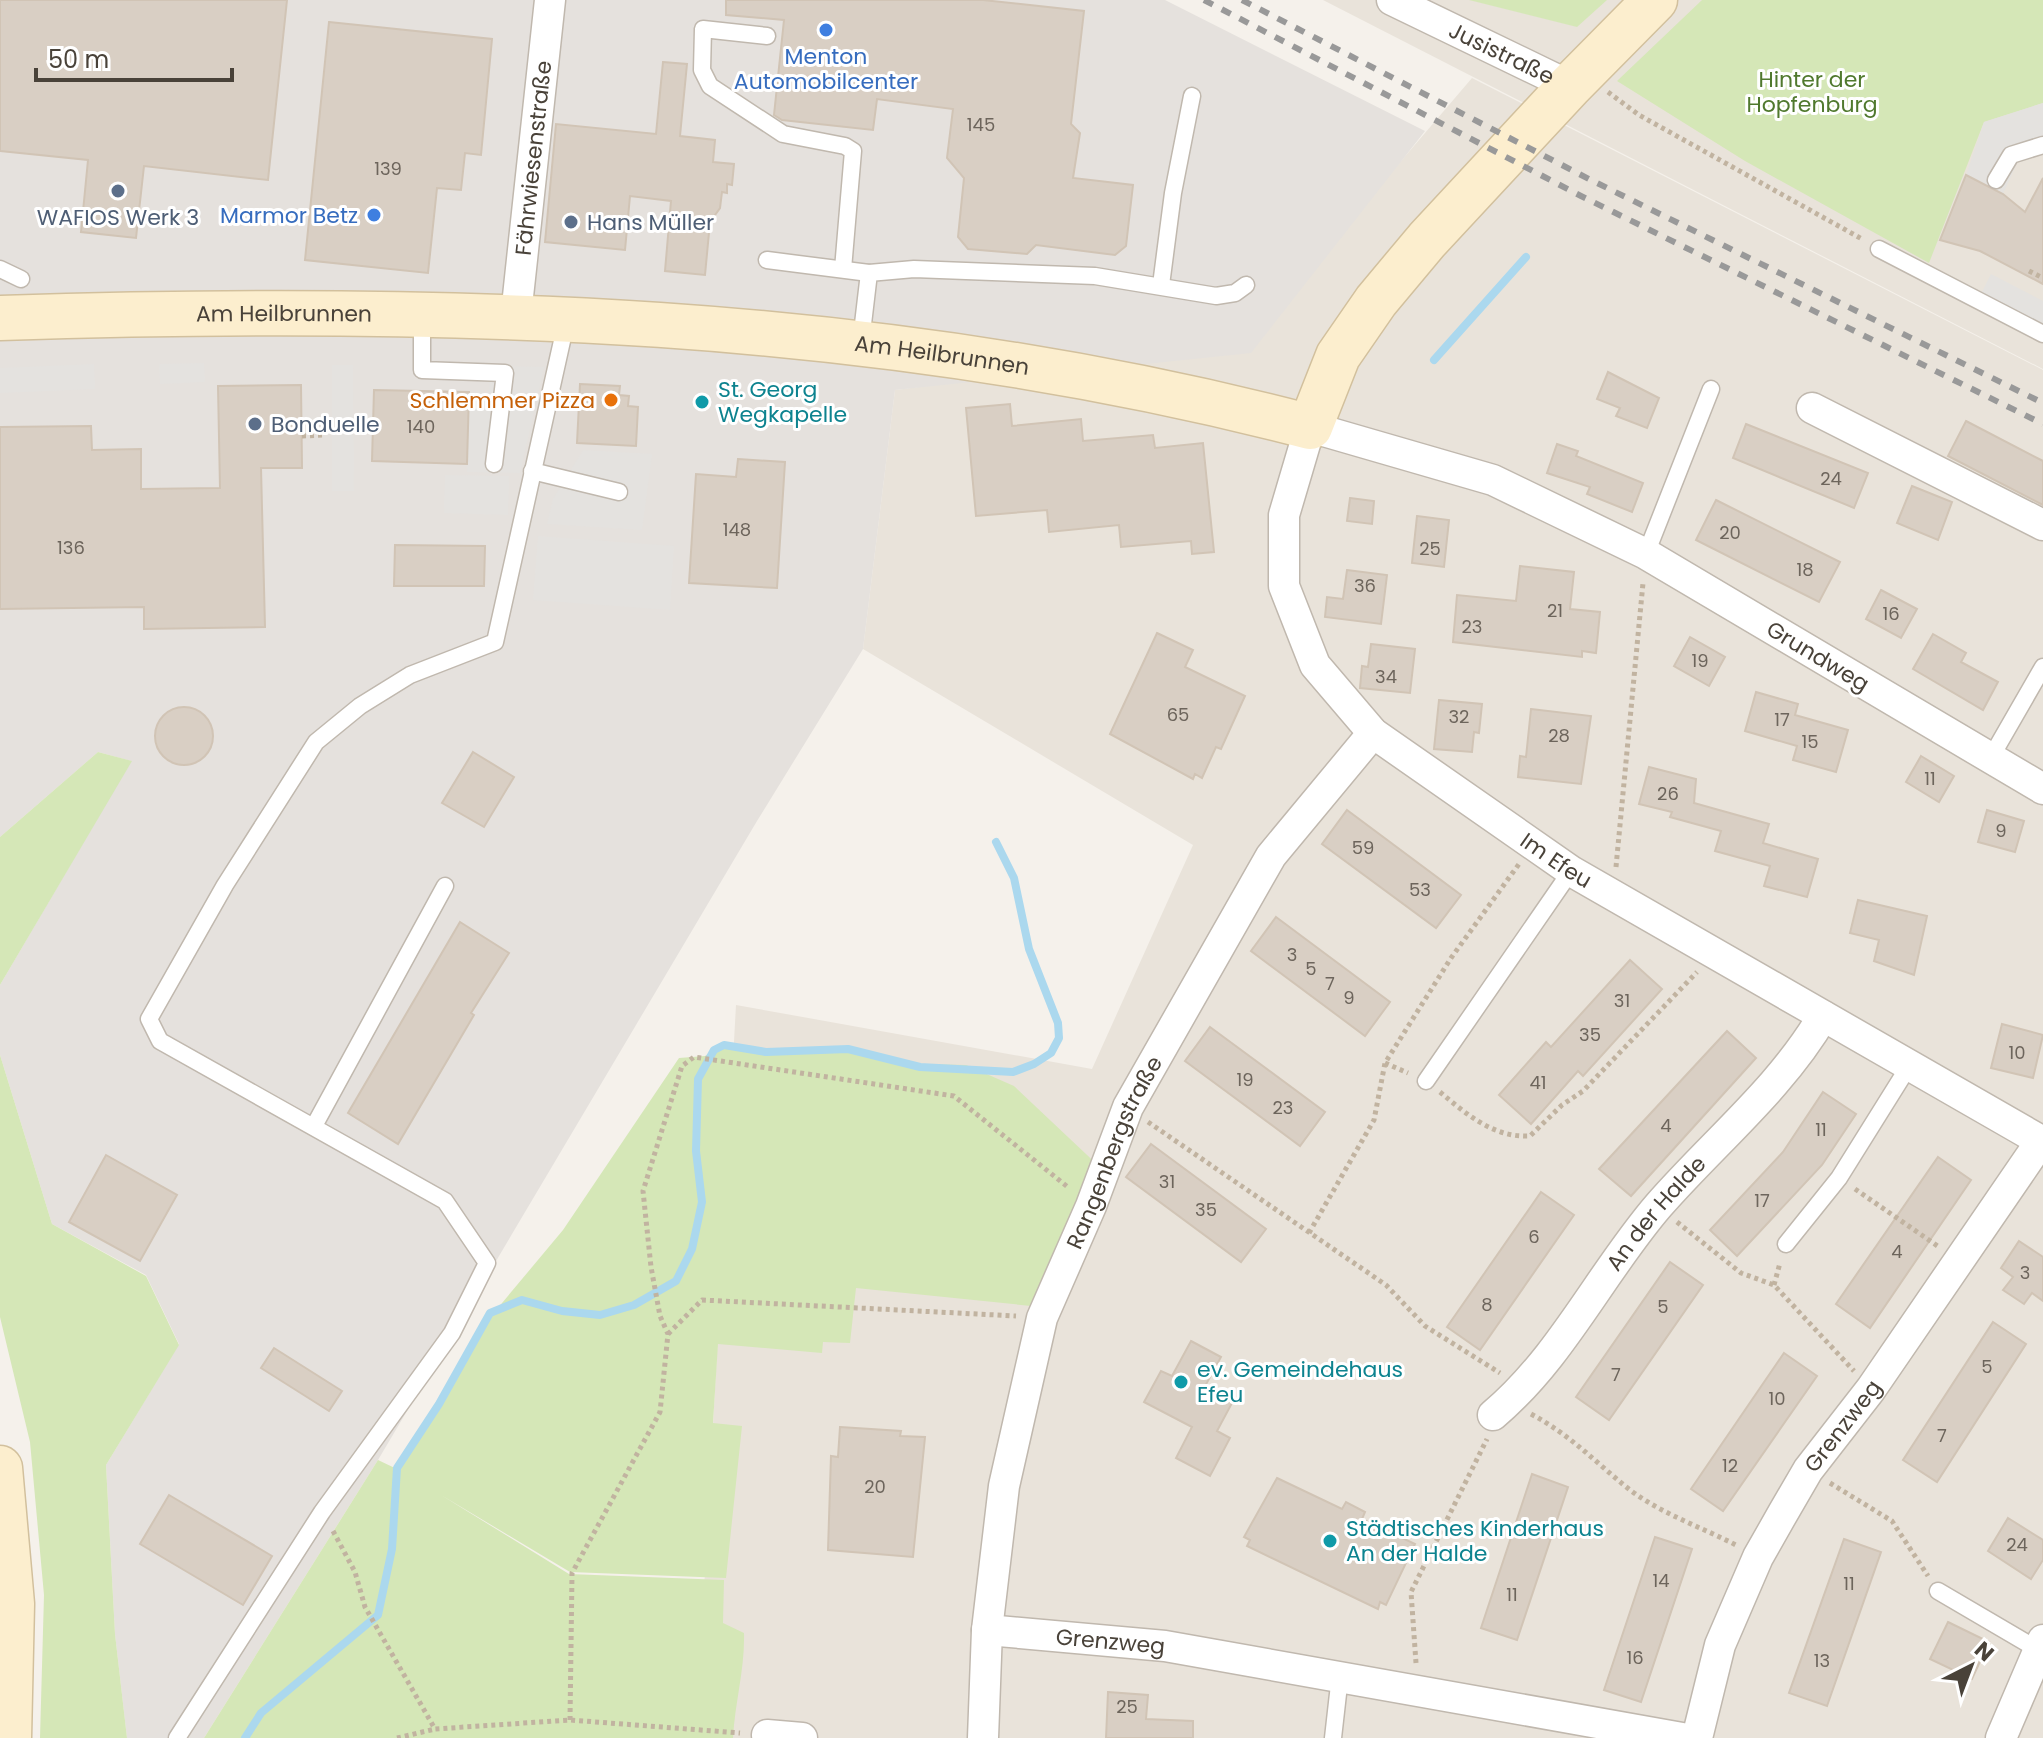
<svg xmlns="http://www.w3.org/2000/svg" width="2043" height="1738" viewBox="0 0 2043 1738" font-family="Poppins,sans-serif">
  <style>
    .residential { fill: #e9e3da }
    .industrial { fill: #e5e1dd }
    .green { fill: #d5e7b7 }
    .parking { fill: #e4e2df }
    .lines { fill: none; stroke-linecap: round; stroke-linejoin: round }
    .stream { stroke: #abd8ee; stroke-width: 8 }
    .building { fill: #d9cfc4; stroke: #d1c4b5; stroke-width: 2 }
    .lane-casing { stroke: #c0b8ae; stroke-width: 19 }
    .street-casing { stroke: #c0b8ae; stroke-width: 33 }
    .secondary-casing { stroke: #d2c09d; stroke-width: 47 }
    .path { stroke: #c1b3a0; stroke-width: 5; stroke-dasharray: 4 4; stroke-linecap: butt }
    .lane { stroke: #fff; stroke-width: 16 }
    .street { stroke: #fff; stroke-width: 30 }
    .secondary { stroke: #fceece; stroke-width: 44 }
    .rail { stroke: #999; stroke-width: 6; stroke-dasharray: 10 10; stroke-linecap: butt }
    .shop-dot { fill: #3f7fe0; stroke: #fff; stroke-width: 3 }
    .service-dot { fill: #5c6f8a; stroke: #fff; stroke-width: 3 }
    .food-dot { fill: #e8710a; stroke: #fff; stroke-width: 3 }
    .culture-dot { fill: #0f9aa8; stroke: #fff; stroke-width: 3 }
    .labels { text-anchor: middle; stroke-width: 6; stroke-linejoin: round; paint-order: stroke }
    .number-label { font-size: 18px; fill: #6d655c }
    .street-label { font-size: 22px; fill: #494239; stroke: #fff }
    .shop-label { font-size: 22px; fill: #366cbe; stroke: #fff }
    .park-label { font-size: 22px; fill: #50792e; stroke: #fff }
    .service-label { font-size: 22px; fill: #4e5e75; stroke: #fff; text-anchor: start }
    .culture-label { font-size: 22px; fill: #0d838f; stroke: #fff; text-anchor: start }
    .food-label { font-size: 22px; fill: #c56008; stroke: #fff; text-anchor: end }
  </style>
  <rect width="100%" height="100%" fill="#f5f1eb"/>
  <g class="residential">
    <polygon points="1323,0 2043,0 2043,369"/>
    <polygon points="1472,78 2043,370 2043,1738 732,1738 699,1681 736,1005 1092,1069 1193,845 863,649 895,390 1243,346"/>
  </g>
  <polygon class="industrial" points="0,0 1165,0 1425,131 1251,353 895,390 863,649 757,821 378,1460 204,1738 127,1738 115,1634 106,1465 179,1344 146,1275 52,1224 0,1055 0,985 131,761 98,752 0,837"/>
  <g class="green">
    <polygon points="1469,0 1607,0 1577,27"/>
    <polygon points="1702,0 2043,0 2043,103 1984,122 1929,263 1745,161 1617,81"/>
    <polygon points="98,752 132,761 0,985 0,837"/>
    <path d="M724,1043L766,1049L849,1046L922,1064L966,1065L1014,1086L1104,1171L1051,1308L856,1288L850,1343L823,1342L822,1353L718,1344L713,1423L742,1426L726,1578L570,1572L441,1495L569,1574L724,1580L723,1623L744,1633C745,1669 735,1702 733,1738H204L378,1460L399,1470L441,1407L492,1315L563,1230L679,1058L705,1056Z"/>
    <polygon points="0,1055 52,1224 146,1276 179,1345 106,1465 115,1634 127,1738 40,1738 44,1595 30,1442 0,1317"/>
  </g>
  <g class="parking">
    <polygon points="2043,103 2043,154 2018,161 2003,194 1966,175 1984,122"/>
    <polygon points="1991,274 2043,301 2043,326 1981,294"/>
    <polygon points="204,363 205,382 160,384 159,364"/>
    <polygon points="94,364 95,389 0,393 0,368"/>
    <polygon points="332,365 353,365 354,491 332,491"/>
    <polygon points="491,366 544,367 520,473 467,472 469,392 489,393"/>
    <polygon points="583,450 652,454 642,530 547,524 553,499"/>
    <polygon points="445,475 509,476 508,515 444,513"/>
    <polygon points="538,536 674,546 670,610 533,600"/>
  </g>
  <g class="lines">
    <g class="stream">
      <polyline points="1434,360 1526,257"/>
      <polyline points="245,1738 261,1713 378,1615 392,1549 397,1468 439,1404 490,1313 522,1300 562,1311 600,1315 634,1305 676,1281 692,1249 702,1202 696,1151 698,1079 714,1050 724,1045 766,1052 848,1049 920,1067 1013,1072 1034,1064 1051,1053 1059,1038 1058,1023 1029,949 1014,878 996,842"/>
    </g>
  </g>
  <g class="building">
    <polygon points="0,0 287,0 268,180 144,166 136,238 81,232 88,160 0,151"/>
    <polygon points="726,0 983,0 1084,11 1071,124 1080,133 1073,178 1133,185 1126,246 1115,255 1036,245 1027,254 968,249 958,237 964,178 947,158 953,109 877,99 873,130 782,120 774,115 784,20 726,15"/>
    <polygon points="329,22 492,39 481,155 465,153 461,190 437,188 428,273 305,260"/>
    <polygon points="663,62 687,64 680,136 715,140 713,162 734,164 732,185 727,184 727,193 722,192 720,208 710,222 705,275 665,271 671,201 630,196 625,250 545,242 556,124 656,134"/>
    <polygon points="1966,175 2003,194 2025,212 2043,178 2043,284 1980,251 1940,240"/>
    <polygon points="1608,372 1659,398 1647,428 1616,416 1620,408 1597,399"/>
    <polygon points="580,384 620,386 619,395 629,396 628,406 638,407 636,446 577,443"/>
    <polygon points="301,385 302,468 261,468 265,627 144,629 144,607 0,609 0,427 91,426 92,450 141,449 141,489 220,488 218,386"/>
    <polygon points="374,390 469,392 467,464 372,461"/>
    <polygon points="1010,404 1012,426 1081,419 1083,441 1153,435 1155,448 1203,443 1214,552 1192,554 1191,541 1121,547 1119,525 1049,532 1047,510 976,516 966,408"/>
    <polygon points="1966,421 2043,461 2043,505 1948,456"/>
    <polygon points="1746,424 1868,473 1854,508 1733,458"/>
    <polygon points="1557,444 1578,451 1576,456 1643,483 1632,512 1587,494 1590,487 1547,473"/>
    <polygon points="738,459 785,462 777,588 689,583 696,474 736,477"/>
    <polygon points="1912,486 1952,502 1938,540 1897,523"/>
    <polygon points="1350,498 1374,501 1372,524 1347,521"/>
    <polygon points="1716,500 1840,562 1819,602 1696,540"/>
    <polygon points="1417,516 1449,520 1444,567 1412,563"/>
    <polygon points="395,545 485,546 484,586 394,586"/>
    <polygon points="1520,566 1574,572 1570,609 1600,612 1596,653 1582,651 1582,657 1453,642 1457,595 1516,601"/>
    <polygon points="1347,570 1387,575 1381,624 1325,617 1327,597 1343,599"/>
    <polygon points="1881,590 1917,609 1901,638 1866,619"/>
    <polygon points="1157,633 1193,650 1185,667 1245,696 1221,749 1216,747 1202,778 1195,774 1193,779 1110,734"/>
    <polygon points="1933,634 1966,653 1961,662 1998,682 1983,710 1913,669"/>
    <polygon points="1690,637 1725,657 1709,686 1674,666"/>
    <polygon points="1371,644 1415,649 1410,693 1360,688 1362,666 1368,667"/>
    <polygon points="1756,692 1798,704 1795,715 1848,730 1836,772 1793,760 1797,746 1745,731"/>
    <polygon points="1439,700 1482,704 1479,733 1474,732 1472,752 1434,749"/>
    <circle cx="184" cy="736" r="29"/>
    <polygon points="1531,709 1591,716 1581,784 1518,777 1520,756 1526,757"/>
    <polygon points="473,752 514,777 484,827 442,803"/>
    <polygon points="1921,756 1954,776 1939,802 1906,782"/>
    <polygon points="1649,767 1696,779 1694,803 1769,824 1763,843 1818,859 1807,897 1764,886 1770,866 1715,851 1721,831 1670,817 1672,812 1639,804"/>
    <polygon points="1347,810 1461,895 1436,928 1322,844"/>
    <polygon points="1987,810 2024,821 2015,852 1978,842"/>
    <polygon points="1858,900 1927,916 1914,975 1874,961 1879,940 1850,933"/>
    <polygon points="1276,917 1390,1002 1365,1036 1251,951"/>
    <polygon points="460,922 509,953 471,1013 474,1015 398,1144 348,1113"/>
    <polygon points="1630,960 1662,989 1583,1076 1578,1071 1531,1124 1499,1095 1546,1042 1551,1047"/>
    <polygon points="2002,1024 2043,1035 2033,1078 1991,1068"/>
    <polygon points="1210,1027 1325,1112 1300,1146 1185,1061"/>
    <polygon points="1727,1031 1756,1058 1631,1196 1599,1169"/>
    <polygon points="1823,1092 1856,1114 1822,1165 1737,1256 1710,1230 1783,1152"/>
    <polygon points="1151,1144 1266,1229 1241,1262 1126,1177"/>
    <polygon points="106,1155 177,1195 140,1261 69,1222"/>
    <polygon points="1938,1157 1971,1180 1870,1328 1836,1304"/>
    <polygon points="1541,1192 1574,1215 1480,1350 1447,1327"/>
    <polygon points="2019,1241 2043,1257 2043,1301 2032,1293 2024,1304 2003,1290 2013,1277 2001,1268"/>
    <polygon points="1670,1262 1703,1285 1609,1420 1576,1397"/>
    <polygon points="1993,1322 2026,1344 1937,1482 1903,1460"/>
    <polygon points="1191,1341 1221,1357 1204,1388 1232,1403 1217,1431 1230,1438 1210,1476 1176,1458 1192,1427 1144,1402 1161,1371 1172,1376"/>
    <polygon points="274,1348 342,1391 329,1411 261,1368"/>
    <polygon points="1784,1353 1817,1376 1723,1511 1691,1489"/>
    <polygon points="840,1427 901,1431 900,1436 925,1437 913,1557 828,1550 831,1456 838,1457"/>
    <polygon points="1532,1474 1568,1487 1517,1640 1481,1628"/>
    <polygon points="1277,1478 1342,1509 1346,1502 1365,1512 1362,1519 1415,1544 1386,1605 1380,1602 1378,1609 1247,1546 1250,1540 1244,1537"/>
    <polygon points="169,1495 272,1556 243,1605 140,1544"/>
    <polygon points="2008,1518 2043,1540 2043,1560 2031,1579 1988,1551"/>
    <polygon points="1655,1537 1692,1549 1641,1702 1604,1690"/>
    <polygon points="1844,1539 1881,1552 1827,1706 1789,1693"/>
    <polygon points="1948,1622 1989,1642 1972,1679 1930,1659"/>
    <polygon points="1108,1692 1148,1695 1146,1719 1193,1721 1193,1738 1106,1738"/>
  </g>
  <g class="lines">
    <defs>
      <g id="lane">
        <polyline points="767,36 703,29 702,70 710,86 783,134 845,146 853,151 843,269"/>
        <polyline points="1996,180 2011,155 2043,145"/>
        <polyline points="1879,249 2043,334"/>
        <polyline points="767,260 869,273"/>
        <polyline points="0,269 21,279"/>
        <polyline points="1161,285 1173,193 1192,96"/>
        <polyline points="422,315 422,370 505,373 494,464"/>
        <polyline points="861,341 869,273 914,269 1095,276 1216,296 1235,293 1246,285"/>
        <polyline points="532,471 619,492"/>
        <polyline points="1646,554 1711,389"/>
        <polyline points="1990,759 2043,667"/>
        <polyline points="1426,1081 1571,871"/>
        <polyline points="314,1126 445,886"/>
        <polyline points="1786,1244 1839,1178 1909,1066"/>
        <polyline points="1938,1591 2037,1649"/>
        <polyline points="177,1738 322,1512 452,1333 487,1263 445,1201 160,1041 149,1019 225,885 316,742 360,706 410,675 495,642 566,323"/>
        <polyline points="1333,1738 1340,1676"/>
      </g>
      <g id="street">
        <path id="s1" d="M1392,0L1570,86"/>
        <path id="s2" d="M516,315L550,0"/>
        <polyline points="1812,408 2043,525"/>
        <path id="s3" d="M2043,789L1646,554L1493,480L1310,427L1284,515V586L1315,665L1373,733L1571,871L2043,1142"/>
        <path id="s4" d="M1493,1415C1562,1357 1601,1272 1659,1205C1714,1142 1781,1088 1823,1016"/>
        <path id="s5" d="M987,1630L1165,1646L1682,1738"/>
        <polyline points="767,1735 802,1738"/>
        <path id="s6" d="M983,1738L987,1630L1004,1486L1042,1318L1091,1206L1128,1107L1271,856L1373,733"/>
        <path id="s7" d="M1697,1738L1720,1645L1758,1557L1783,1513L1808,1470L1871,1389L2041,1141"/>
        <polyline points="2001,1738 2043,1640"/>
      </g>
      <g id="secondary">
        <path id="s8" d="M0,318C440,304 881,314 1310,427L1338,356L1376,301L1427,240L1570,86L1655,0"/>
        <polyline points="0,1468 12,1604 9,1738"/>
      </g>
    </defs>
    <use href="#lane" class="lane-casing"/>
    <use href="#street" class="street-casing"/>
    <use href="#secondary" class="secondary-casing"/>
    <g class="path">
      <polyline points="1608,92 1639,115 1862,239"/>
      <polyline points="2029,271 2043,278"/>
      <polyline points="302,436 324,435"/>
      <polyline points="1616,867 1643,583"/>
      <polyline points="1385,1063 1408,1073"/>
      <path d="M1440,1092C1466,1114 1494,1138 1530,1136L1562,1105L1583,1091L1697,972"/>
      <polyline points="1148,1122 1386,1285 1425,1326 1500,1373"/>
      <polyline points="1855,1189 1939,1247"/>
      <polyline points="1677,1222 1741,1273 1774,1285 1854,1371"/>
      <polyline points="1309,1233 1374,1120 1385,1063 1451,958 1519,864"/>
      <polyline points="1774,1285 1780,1263"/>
      <polyline points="668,1334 702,1300 1016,1316"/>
      <path d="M1531,1414C1572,1436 1595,1462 1630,1490C1662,1514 1701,1527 1736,1545"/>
      <polyline points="1830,1483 1892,1521 1928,1576"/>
      <polyline points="333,1531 355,1572 365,1607 435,1729 570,1720 740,1733"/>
      <polyline points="1416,1663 1411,1592 1487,1439"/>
      <polyline points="570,1720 572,1573 660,1412 668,1334 660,1316 651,1267 643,1191 682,1066 694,1057 954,1096 1069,1188"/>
      <polyline points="397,1738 435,1729"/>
    </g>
    <use href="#lane" class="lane"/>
    <use href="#street" class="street"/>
    <use href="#secondary" class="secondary"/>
    <g class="rail">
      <polyline points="1204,0 1581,196 2043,424"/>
      <polyline points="1242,0 1589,179 2043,403"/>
    </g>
  </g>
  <g class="shop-dot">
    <circle cx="826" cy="30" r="8"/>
    <circle cx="374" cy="215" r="8"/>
  </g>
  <g class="service-dot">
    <circle cx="118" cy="191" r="8"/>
    <circle cx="571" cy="222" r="8"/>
    <circle cx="255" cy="424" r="8"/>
  </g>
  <circle class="food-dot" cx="611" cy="400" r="8"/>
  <g class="culture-dot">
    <circle cx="702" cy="402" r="8"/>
    <circle cx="1181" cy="1382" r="8"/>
    <circle cx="1330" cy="1541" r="8"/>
  </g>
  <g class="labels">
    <g class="number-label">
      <text x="981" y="131">145</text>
      <text x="388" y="175">139</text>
      <text x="421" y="433">140</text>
      <text x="1831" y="485">24</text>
      <text x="737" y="536">148</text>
      <text x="1730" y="539">20</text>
      <text x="71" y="554">136</text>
      <text x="1430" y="555">25</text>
      <text x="1805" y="576">18</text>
      <text x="1365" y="592">36</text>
      <text x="1555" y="617">21</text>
      <text x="1891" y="620">16</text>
      <text x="1472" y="633">23</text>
      <text x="1700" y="667">19</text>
      <text x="1386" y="683">34</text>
      <text x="1178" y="721">65</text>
      <text x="1459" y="723">32</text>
      <text x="1782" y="726">17</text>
      <text x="1559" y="742">28</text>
      <text x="1810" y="748">15</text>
      <text x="1930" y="785">11</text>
      <text x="1668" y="800">26</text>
      <text x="2001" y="837">9</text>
      <text x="1363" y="854">59</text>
      <text x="1420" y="896">53</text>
      <text x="1292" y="961">3</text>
      <text x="1311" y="975">5</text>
      <text x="1330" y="990">7</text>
      <text x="1349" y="1004">9</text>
      <text x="1622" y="1007">31</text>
      <text x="1590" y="1041">35</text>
      <text x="2017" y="1059">10</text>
      <text x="1245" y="1086">19</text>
      <text x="1538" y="1089">41</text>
      <text x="1283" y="1114">23</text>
      <text x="1666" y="1132">4</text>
      <text x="1821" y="1136">11</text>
      <text x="1167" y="1188">31</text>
      <text x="1762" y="1207">17</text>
      <text x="1206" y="1216">35</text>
      <text x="1534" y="1243">6</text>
      <text x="1897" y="1258">4</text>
      <text x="2025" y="1279">3</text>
      <text x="1487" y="1311">8</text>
      <text x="1663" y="1313">5</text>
      <text x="1987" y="1373">5</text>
      <text x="1616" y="1381">7</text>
      <text x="1777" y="1405">10</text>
      <text x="1942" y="1442">7</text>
      <text x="1730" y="1472">12</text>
      <text x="875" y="1493">20</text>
      <text x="2017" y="1551">24</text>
      <text x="1661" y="1587">14</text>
      <text x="1849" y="1590">11</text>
      <text x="1512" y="1601">11</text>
      <text x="1635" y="1664">16</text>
      <text x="1822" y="1667">13</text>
      <text x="1127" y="1713">25</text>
    </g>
    <g class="street-label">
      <text dy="8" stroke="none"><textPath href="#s1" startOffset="122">Jusistraße</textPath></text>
      <text dy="8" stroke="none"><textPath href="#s2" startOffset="158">Fährwiesenstraße</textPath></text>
      <text dy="8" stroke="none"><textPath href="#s8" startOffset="284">Am Heilbrunnen</textPath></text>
      <text dy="8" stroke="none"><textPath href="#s8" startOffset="944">Am Heilbrunnen</textPath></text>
      <text transform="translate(1818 656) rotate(31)" y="8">Grundweg</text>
      <text dy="8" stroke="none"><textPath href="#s3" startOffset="1382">Im Efeu</textPath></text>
      <text dy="8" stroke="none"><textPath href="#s6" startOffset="606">Rangenbergstraße</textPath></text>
      <text dy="8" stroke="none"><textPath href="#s4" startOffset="260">An der Halde</textPath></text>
      <text dy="8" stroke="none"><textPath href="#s7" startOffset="348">Grenzweg</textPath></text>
      <text dy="8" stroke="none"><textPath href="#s5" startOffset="124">Grenzweg</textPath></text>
    </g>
    <g class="shop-label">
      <text x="826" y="64">Menton<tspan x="826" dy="25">Automobilcenter</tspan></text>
      <text x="358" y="223" text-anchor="end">Marmor Betz</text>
    </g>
    <g class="park-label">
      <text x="1812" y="87">Hinter der<tspan x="1812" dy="25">Hopfenburg</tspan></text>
    </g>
    <g class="service-label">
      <text x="118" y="225" text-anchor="middle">WAFIOS Werk 3</text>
      <text x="587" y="230">Hans Müller</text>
      <text x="271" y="432">Bonduelle</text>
    </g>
    <g class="culture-label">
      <text x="718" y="397">St. Georg<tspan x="718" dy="25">Wegkapelle</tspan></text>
      <text x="1197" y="1377">ev. Gemeindehaus<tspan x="1197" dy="25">Efeu</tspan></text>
      <text x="1346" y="1536">Städtisches Kinderhaus<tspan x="1346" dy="25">An der Halde</tspan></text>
    </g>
    <g class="food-label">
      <text x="595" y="408">Schlemmer Pizza</text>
    </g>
  </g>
  <g transform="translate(1971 1666) rotate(42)" stroke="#ffffff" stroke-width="6" paint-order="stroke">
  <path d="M0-6L14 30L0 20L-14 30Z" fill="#494239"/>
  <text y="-12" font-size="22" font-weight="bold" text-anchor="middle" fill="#494239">N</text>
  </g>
  <path d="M36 68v12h196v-12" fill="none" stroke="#494239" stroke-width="4"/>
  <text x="48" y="68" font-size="24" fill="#494239" stroke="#ffffff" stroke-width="6" paint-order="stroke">50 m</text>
</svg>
